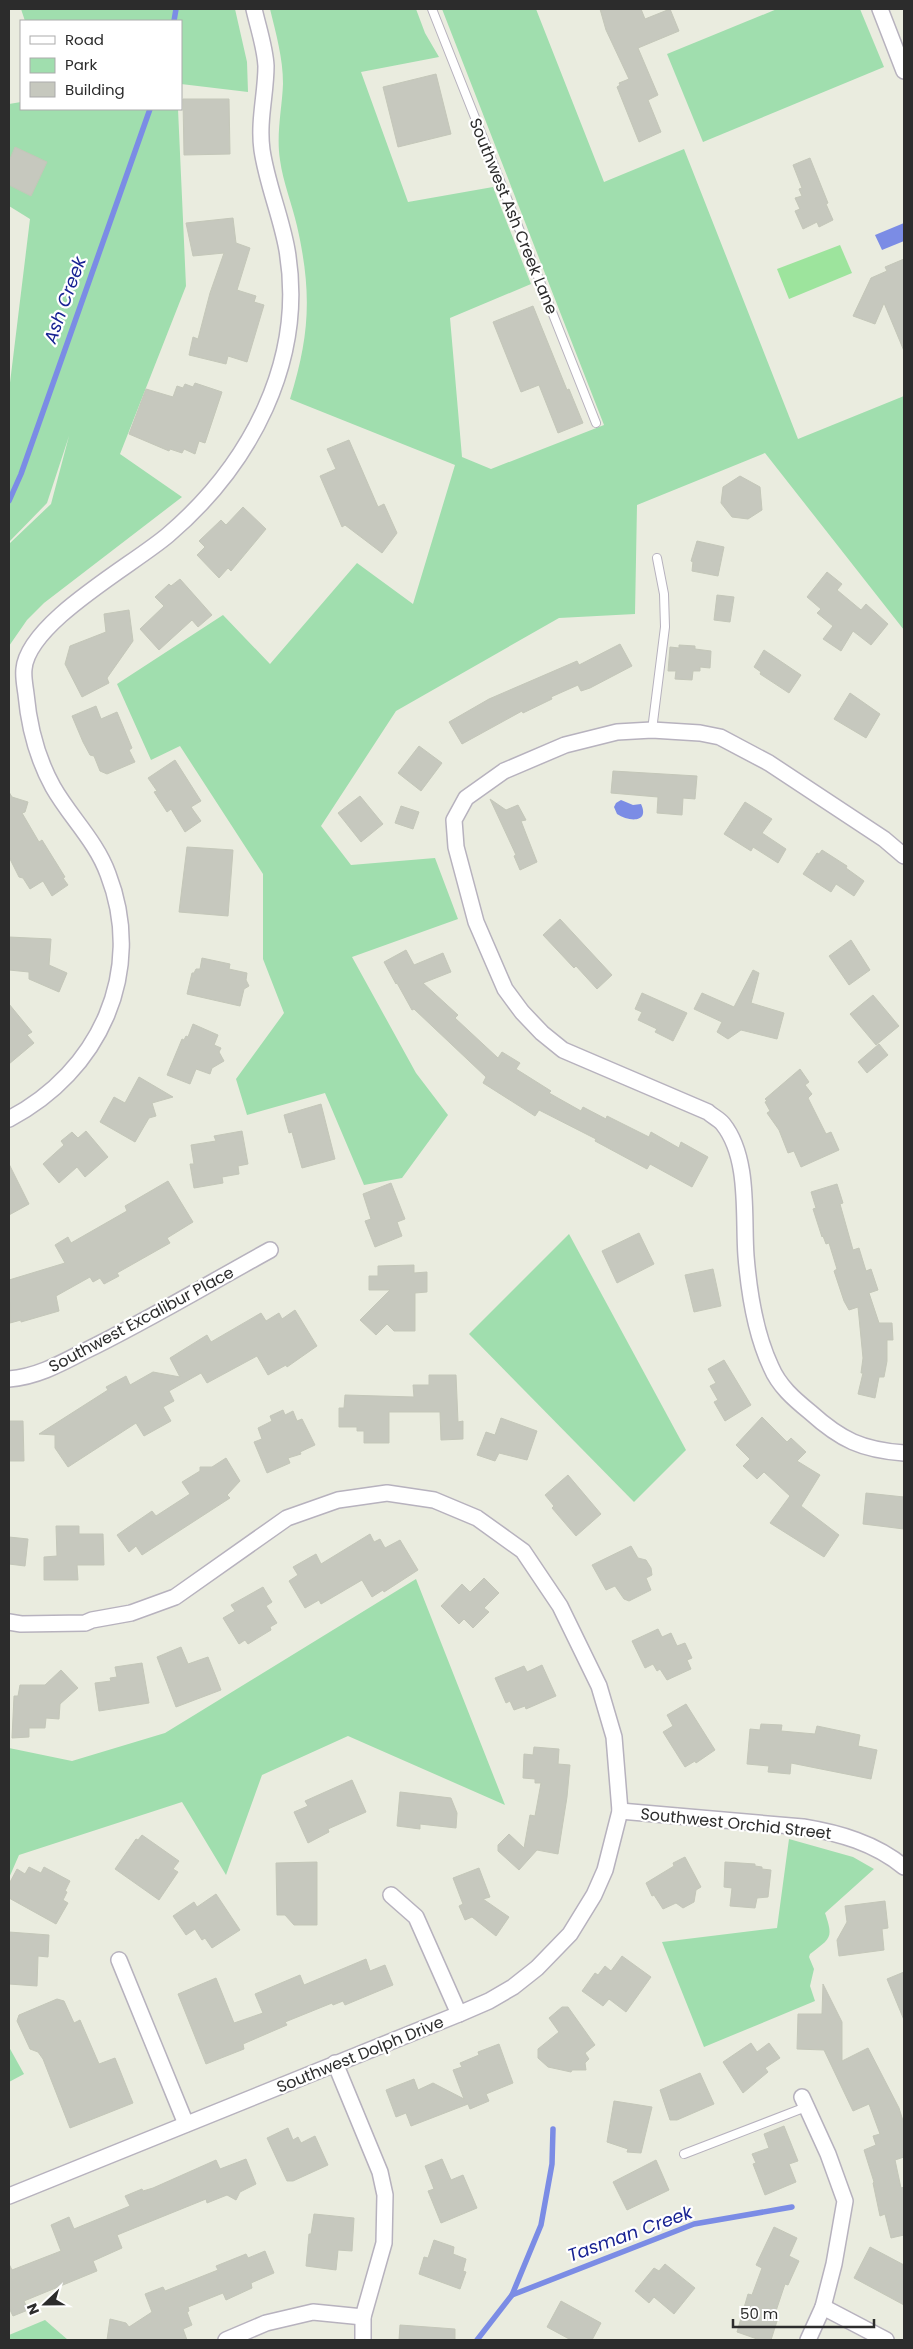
<svg xmlns="http://www.w3.org/2000/svg" width="913" height="2349" viewBox="0 0 913 2349" font-family="Poppins,sans-serif">
  <style>
    .green { fill: #a0deae }
    .pitch { fill: #9de49d }
    .water { fill: #7b8ce5 }
    .lines { fill: none; stroke-linecap: round; stroke-linejoin: round }
    .stream { stroke: #7b8ce5; stroke-width: 5.5 }
    .building { fill: #c6c8be; stroke: #c4c7b9 }
    .lane-casing { stroke: #b7b2be; stroke-width: 10 }
    .street-casing { stroke: #b7b2be; stroke-width: 18 }
    .lane { stroke: #fff; stroke-width: 8 }
    .street { stroke: #fff; stroke-width: 15 }
    .labels { text-anchor: middle; stroke-width: 4.5; stroke-linejoin: round; paint-order: stroke }
    .street-label { font-size: 16px; fill: #2c2c2c; stroke: #fff }
    .water-label { font-size: 18px; font-style: italic; fill: #182393; stroke: #fff }
  </style>
  <rect width="100%" height="100%" fill="#eaecdf"/>
  <g class="green">
    <polygon points="21,9 235,9 247,62 248,92 181,84 181,21 25,21"/>
    <path d="M270,9H416L425,33L439,57L361,72L408,202L493,187L531,284L450,318L462,457L491,469L604,425L442,9H536L604,182L684,149L798,439L904,396V630L765,453L637,505L635,614L559,618L396,711L321,826L351,865L435,858L458,919L352,957L416,1073L448,1115L402,1178L364,1185L325,1093L247,1115L236,1079L284,1013L263,959V874L180,746L151,760L117,684L223,615L270,664L357,563L413,604L455,465L290,399C310,335 312,292 297,226C292,204 283,182 280,160C276,134 282,109 283,84C283,58 276,34 270,9Z"/>
    <polygon points="777,9 860,9 884,67 703,142 667,54"/>
    <polygon points="21,102 21,109 178,109 186,286 120,454 182,497 44,603 27,620 9,646 9,544 51,504 69,436 47,503 9,542 9,391 30,219 9,206 9,104"/>
    <polygon points="569,1234 686,1450 634,1502 469,1334"/>
    <polygon points="416,1579 505,1805 348,1736 262,1775 226,1875 182,1802 19,1855 9,1878 9,1748 72,1761 165,1733"/>
    <path d="M789,1839L853,1857L874,1869L825,1913C834,1939 830,1938 810,1954L809,1957L814,1969L810,1986L815,2001L704,2047L662,1942L777,1928Z"/>
    <polygon points="9,2047 24,2074 9,2082"/>
    <polygon points="45,2320 68,2340 9,2340 9,2335"/>
  </g>
  <polygon class="pitch" points="840,245 852,273 789,299 777,269"/>
  <g class="water">
    <polygon points="904,223 904,241 882,250 875,235"/>
    <path d="M621,800L633,805L641,804C650,823 629,822 617,814L614,807L616,803Z"/>
  </g>
  <g class="lines">
    <g class="stream">
      <polyline points="174,21 176,9"/>
      <polyline points="9,501 21,474 150,109"/>
      <polyline points="512,2295 694,2224 792,2207"/>
      <polyline points="477,2340 512,2295 541,2225 552,2164 553,2129"/>
    </g>
  </g>
  <g class="building">
    <polygon points="600,9 641,9 645,19 670,9 679,31 638,48 658,95 648,100 661,132 639,142 617,87 620,85 619,83 629,79 606,30"/>
    <polygon points="436,74 451,134 398,147 383,87"/>
    <polygon points="183,99 229,99 230,154 184,155"/>
    <polygon points="15,147 47,162 31,196 9,185 9,161"/>
    <polygon points="810,158 828,203 826,204 833,220 819,227 817,222 803,229 795,211 800,209 795,198 802,196 799,189 802,188 793,165"/>
    <polygon points="233,218 236,243 250,248 237,290 256,296 254,302 264,305 247,362 228,356 226,364 189,355 193,337 198,339 210,293 224,253 193,256 186,223"/>
    <polygon points="904,259 904,351 884,303 875,324 853,316 871,278 887,271 885,267"/>
    <polygon points="533,306 567,390 569,389 583,423 558,433 539,385 521,392 493,322"/>
    <polygon points="195,383 222,392 205,443 199,441 195,454 184,449 182,453 170,449 169,451 129,434 146,389 173,397 177,386 183,388 185,384 193,387"/>
    <polygon points="349,440 378,507 384,504 397,533 382,553 345,525 342,527 320,476 336,469 327,449"/>
    <polygon points="740,476 760,487 762,510 748,519 732,517 721,503 723,487"/>
    <polygon points="243,507 266,529 231,571 228,568 219,578 197,555 205,547 199,541 221,520 226,525"/>
    <polygon points="697,541 724,547 718,576 692,571 693,562 691,561"/>
    <polygon points="827,572 842,584 837,590 861,610 866,604 888,624 871,645 853,631 841,651 823,639 833,626 817,613 821,609 807,597"/>
    <polygon points="180,579 212,615 198,627 192,620 159,650 140,629 164,606 155,597 169,584 171,586"/>
    <polygon points="717,595 734,597 730,622 714,620"/>
    <polygon points="129,610 133,641 107,678 109,683 82,697 65,664 70,646 106,632 104,614"/>
    <polygon points="620,644 632,666 590,688 581,691 578,685 551,697 552,699 523,713 522,711 462,744 449,722 489,699 577,661 579,665"/>
    <polygon points="679,645 695,646 695,649 711,651 710,668 700,667 700,671 693,671 692,680 675,679 676,671 668,671 670,647 679,648"/>
    <polygon points="764,650 801,675 789,693 760,674 761,672 754,667"/>
    <polygon points="850,693 880,714 866,738 834,719"/>
    <polygon points="96,706 101,719 117,712 132,748 129,750 135,762 107,774 100,771 94,756 90,755 83,742 72,716"/>
    <polygon points="419,746 442,763 421,791 398,773"/>
    <polygon points="175,760 201,801 191,807 201,821 185,832 171,809 167,812 154,792 157,791 148,778"/>
    <polygon points="613,771 697,776 695,799 683,798 682,815 657,813 658,797 611,793"/>
    <polygon points="9,792 12,797 28,802 25,812 22,813 39,842 42,840 65,877 63,878 68,885 52,896 43,881 30,889 23,878 19,877 9,857"/>
    <polygon points="360,796 383,824 361,842 338,813"/>
    <polygon points="490,799 506,810 518,805 526,820 521,821 537,862 520,870 514,856 516,855"/>
    <polygon points="745,802 772,819 762,833 786,849 778,863 753,847 751,851 724,834"/>
    <polygon points="401,806 419,812 413,829 395,823"/>
    <polygon points="187,847 233,850 228,916 179,912"/>
    <polygon points="822,850 847,866 846,868 864,881 854,896 836,884 831,892 803,874 817,853 819,854"/>
    <polygon points="560,919 612,975 597,989 576,966 574,968 543,935"/>
    <polygon points="9,937 51,939 49,965 67,973 59,992 29,979 29,972 9,970"/>
    <polygon points="851,940 870,970 849,985 829,956"/>
    <polygon points="406,950 414,965 443,953 451,972 423,983 458,1015 455,1018 498,1058 502,1052 520,1063 516,1069 551,1091 549,1093 581,1111 583,1107 606,1119 607,1116 649,1137 651,1132 679,1148 681,1142 708,1157 692,1187 650,1164 647,1169 595,1141 596,1139 539,1110 535,1116 483,1083 486,1077 414,1009 412,1010 397,983 396,984 384,962"/>
    <polygon points="202,958 230,964 229,969 247,973 246,980 249,986 244,989 240,1006 187,994 192,973 194,973 196,969 200,969"/>
    <polygon points="753,970 759,973 751,1003 784,1013 777,1039 741,1030 728,1039 717,1032 722,1022 694,1009 702,993 734,1007"/>
    <polygon points="642,993 687,1013 673,1041 655,1032 657,1029 638,1020 642,1012 635,1009"/>
    <polygon points="873,995 899,1026 876,1045 850,1014"/>
    <polygon points="9,1004 32,1032 27,1035 34,1043 9,1064"/>
    <polygon points="193,1024 218,1035 214,1045 221,1048 219,1052 224,1061 212,1068 210,1074 196,1069 190,1084 167,1075 182,1039 184,1040 186,1036 188,1037"/>
    <polygon points="879,1044 888,1055 867,1073 858,1062"/>
    <polygon points="800,1069 809,1082 805,1085 812,1094 808,1098 826,1134 831,1132 839,1150 801,1167 794,1151 788,1153 779,1130 767,1113 770,1111 765,1102 767,1101 765,1099"/>
    <polygon points="139,1077 173,1097 152,1103 156,1116 149,1118 135,1142 100,1122 114,1097 125,1103"/>
    <polygon points="321,1104 335,1159 302,1168 292,1132 289,1133 284,1115"/>
    <polygon points="86,1131 108,1157 85,1177 77,1167 59,1183 43,1164 64,1145 61,1141 72,1132 78,1138"/>
    <polygon points="242,1131 248,1164 238,1166 239,1174 222,1177 223,1183 194,1188 190,1164 194,1164 191,1145 216,1141 214,1136"/>
    <polygon points="9,1164 29,1204 9,1215"/>
    <polygon points="168,1181 193,1222 167,1238 170,1243 117,1273 119,1276 104,1284 100,1278 93,1282 90,1277 56,1296 59,1311 21,1322 21,1320 10,1323 9,1280 65,1263 55,1245 68,1237 71,1243 127,1211 125,1206"/>
    <polygon points="391,1183 405,1219 397,1222 402,1236 375,1247 365,1221 371,1219 363,1194"/>
    <polygon points="837,1184 843,1203 840,1204 853,1250 859,1248 866,1271 871,1269 878,1290 869,1293 879,1323 892,1323 893,1340 887,1340 887,1361 884,1377 879,1377 875,1398 858,1394 863,1373 861,1373 863,1358 858,1307 849,1310 844,1301 834,1271 837,1269 829,1243 826,1244 823,1236 822,1237 813,1209 816,1208 811,1192"/>
    <polygon points="639,1233 654,1264 617,1283 602,1251"/>
    <polygon points="414,1265 414,1273 427,1272 427,1292 415,1293 415,1331 394,1331 387,1324 376,1335 360,1320 390,1290 369,1290 369,1276 378,1276 378,1266"/>
    <polygon points="713,1269 721,1306 694,1312 685,1275"/>
    <polygon points="295,1310 317,1346 287,1367 286,1365 268,1375 257,1356 207,1383 201,1373 169,1391 174,1401 163,1407 171,1421 144,1436 136,1423 68,1467 55,1448 55,1435 39,1434 108,1390 106,1387 126,1376 130,1385 153,1372 180,1377 170,1358 207,1335 211,1342 261,1313 266,1321 279,1313 282,1319"/>
    <polygon points="724,1360 751,1405 725,1421 714,1402 718,1400 710,1386 716,1383 708,1369"/>
    <polygon points="429,1375 456,1375 458,1422 463,1421 463,1439 441,1440 440,1412 389,1412 389,1443 364,1443 364,1431 357,1431 357,1427 339,1427 339,1408 344,1408 345,1395 414,1397 413,1385 429,1385"/>
    <polygon points="283,1410 285,1415 293,1411 297,1421 302,1419 315,1445 300,1452 301,1454 288,1458 290,1463 267,1473 254,1442 262,1439 258,1428 272,1421 270,1416"/>
    <polygon points="762,1417 787,1442 791,1438 806,1452 797,1461 820,1475 801,1506 839,1535 824,1557 770,1523 790,1496 764,1472 757,1479 743,1466 750,1459 736,1445"/>
    <polygon points="501,1418 537,1431 527,1460 499,1453 495,1461 477,1455 486,1432 495,1435"/>
    <polygon points="9,1421 23,1421 24,1461 9,1461"/>
    <polygon points="226,1458 240,1481 227,1495 230,1498 142,1555 136,1546 129,1552 117,1535 152,1511 156,1516 190,1494 182,1482 200,1471 200,1467 212,1467"/>
    <polygon points="568,1475 601,1514 576,1536 552,1508 554,1506 545,1495"/>
    <polygon points="866,1493 904,1497 904,1529 863,1524"/>
    <polygon points="56,1526 79,1526 79,1534 103,1534 104,1565 77,1565 78,1580 44,1580 44,1557 57,1556"/>
    <polygon points="370,1534 374,1542 380,1539 385,1548 400,1540 418,1570 384,1592 383,1590 372,1597 362,1580 321,1604 319,1600 305,1608 289,1581 298,1575 293,1567 316,1554 321,1564"/>
    <polygon points="9,1537 28,1539 25,1566 9,1564"/>
    <polygon points="631,1546 638,1558 646,1560 651,1568 652,1575 646,1578 651,1590 629,1601 624,1599 615,1586 606,1590 592,1565"/>
    <polygon points="484,1578 499,1593 484,1608 489,1612 473,1628 464,1619 459,1624 441,1606 462,1584 470,1592"/>
    <polygon points="263,1587 272,1602 266,1606 277,1623 270,1627 271,1630 248,1644 245,1640 239,1644 223,1618 235,1611 231,1605"/>
    <polygon points="658,1629 662,1637 671,1633 677,1646 685,1643 692,1658 687,1660 691,1669 667,1680 660,1669 657,1671 653,1664 645,1668 632,1641"/>
    <polygon points="181,1647 188,1664 208,1657 221,1690 176,1707 157,1657"/>
    <polygon points="142,1663 149,1703 99,1711 95,1683 111,1681 110,1678 117,1677 115,1667"/>
    <polygon points="542,1665 556,1696 526,1709 525,1706 514,1710 510,1701 506,1703 495,1678 524,1666 527,1672"/>
    <polygon points="61,1670 78,1688 60,1704 59,1719 46,1718 45,1728 29,1728 29,1737 12,1738 14,1696 18,1696 20,1685 45,1685"/>
    <polygon points="686,1704 715,1750 696,1763 695,1761 685,1767 663,1732 673,1726 667,1715"/>
    <polygon points="761,1724 782,1725 781,1731 815,1734 817,1726 860,1735 858,1746 877,1750 871,1779 791,1763 790,1774 768,1772 769,1766 747,1764 750,1729 760,1730"/>
    <polygon points="534,1747 559,1749 558,1764 570,1765 567,1797 558,1854 537,1850 519,1870 498,1851 498,1845 509,1834 524,1848 530,1815 535,1816 541,1783 535,1783 535,1779 523,1778 524,1754 533,1755"/>
    <polygon points="352,1780 366,1812 328,1829 329,1832 308,1843 294,1812 308,1806 305,1801"/>
    <polygon points="400,1792 451,1798 457,1813 456,1828 420,1824 420,1829 397,1826"/>
    <polygon points="142,1835 179,1861 173,1869 178,1872 159,1900 115,1869 136,1839 138,1840"/>
    <polygon points="685,1857 701,1887 696,1890 694,1902 683,1908 676,1903 663,1909 654,1895 652,1896 646,1883 674,1866 673,1863"/>
    <polygon points="317,1862 317,1925 294,1925 285,1915 277,1915 276,1863"/>
    <polygon points="725,1862 755,1864 755,1866 762,1867 762,1869 771,1870 768,1897 757,1898 755,1908 730,1906 732,1888 724,1887"/>
    <polygon points="29,1867 41,1873 44,1867 70,1881 65,1891 67,1892 63,1900 68,1903 56,1924 9,1898 9,1884 17,1869 25,1874"/>
    <polygon points="479,1868 490,1897 483,1899 509,1917 496,1936 472,1917 465,1920 459,1906 463,1904 453,1878"/>
    <polygon points="216,1894 240,1930 212,1948 205,1938 202,1940 195,1929 186,1935 173,1916 194,1902 197,1907"/>
    <polygon points="885,1901 888,1928 882,1929 884,1950 839,1956 837,1940 847,1922 845,1906"/>
    <polygon points="9,1932 49,1935 48,1957 38,1956 37,1986 9,1984"/>
    <polygon points="622,1956 651,1977 626,2012 609,1999 603,2006 582,1991 595,1973 598,1975 605,1966 611,1971"/>
    <polygon points="366,1959 370,1971 385,1965 393,1985 345,2005 343,2001 333,2005 332,2003 285,2022 287,2025 243,2044 244,2049 206,2064 178,1994 216,1978 234,2023 263,2013 255,1994 300,1975 304,1985"/>
    <polygon points="904,1972 904,2020 887,1979"/>
    <polygon points="823,1984 842,2022 842,2061 868,2048 899,2108 904,2124 904,2157 895,2160 901,2188 904,2187 904,2235 891,2238 885,2214 880,2216 873,2183 874,2182 864,2150 876,2145 873,2136 880,2134 869,2104 853,2111 824,2050 797,2049 798,2014 822,2014"/>
    <polygon points="57,1999 64,2001 74,2023 80,2020 99,2064 115,2058 133,2103 70,2128 43,2059 38,2052 30,2049 17,2021 19,2015"/>
    <polygon points="562,2007 568,2007 595,2045 585,2053 589,2059 585,2063 586,2070 572,2070 571,2072 548,2067 538,2058 538,2049 559,2032 549,2018"/>
    <polygon points="751,2043 757,2052 769,2043 780,2058 765,2068 768,2072 743,2093 723,2062"/>
    <polygon points="499,2044 513,2083 486,2094 489,2101 470,2109 468,2104 411,2126 406,2113 396,2117 386,2090 414,2079 418,2090 433,2083 464,2099 453,2070 462,2067 460,2063 479,2055 478,2052"/>
    <polygon points="700,2073 714,2104 677,2120 670,2120 660,2090"/>
    <polygon points="614,2101 652,2107 641,2153 627,2152 628,2149 607,2142"/>
    <polygon points="784,2126 798,2161 789,2164 796,2182 765,2195 753,2164 756,2163 752,2154 769,2148 764,2134"/>
    <polygon points="288,2128 293,2140 298,2137 301,2143 315,2136 328,2165 293,2181 287,2181 267,2138"/>
    <polygon points="246,2159 256,2184 240,2192 236,2200 227,2195 207,2203 206,2199 117,2235 122,2248 93,2261 97,2271 24,2301 28,2310 13,2316 9,2308 9,2264 12,2270 61,2251 51,2225 69,2217 74,2229 130,2206 125,2196 142,2189 143,2191 153,2188 216,2160 220,2169"/>
    <polygon points="442,2159 451,2180 463,2175 477,2208 441,2223 428,2191 434,2189 425,2166"/>
    <polygon points="656,2160 669,2190 627,2210 613,2182"/>
    <polygon points="314,2214 354,2218 352,2251 338,2250 336,2270 306,2266 309,2234 311,2234"/>
    <polygon points="774,2227 797,2238 789,2256 799,2261 788,2285 785,2284 774,2317 778,2318 771,2340 760,2340 737,2332 748,2294 752,2295 762,2268 756,2265"/>
    <polygon points="434,2240 454,2247 453,2254 466,2259 463,2271 466,2272 460,2289 419,2274 424,2257 428,2258"/>
    <polygon points="870,2247 904,2265 904,2305 854,2278"/>
    <polygon points="265,2251 274,2273 251,2283 252,2288 226,2300 223,2293 188,2307 189,2311 187,2312 192,2325 183,2329 187,2340 107,2340 110,2319 126,2323 129,2327 152,2312 145,2294 163,2287 165,2291 218,2270 216,2266 246,2254 248,2258"/>
    <polygon points="665,2264 695,2288 674,2314 654,2297 649,2303 635,2291 654,2268 659,2271"/>
    <polygon points="561,2301 601,2323 592,2340 571,2340 547,2327"/>
    <polygon points="400,2325 455,2329 455,2340 399,2340"/>
  </g>
  <g class="lines">
    <defs>
      <g id="lane">
        <polyline points="432,9 596,423"/>
        <polyline points="652,730 665,627 664,594 657,558"/>
        <polyline points="684,2154 806,2107"/>
      </g>
      <g id="street">
        <polyline points="880,9 904,71"/>
        <path d="M904,856L884,839L769,763L720,737L700,733L652,730L617,732L565,745L504,771L466,798L454,820L456,847L476,922L505,989L522,1012L542,1033L563,1050L708,1112C712,1116 719,1119 723,1124C750,1158 743,1216 746,1256C749,1293 755,1333 771,1367C779,1386 794,1399 810,1412C841,1440 862,1450 904,1453"/>
        <path d="M9,1119C99,1072 146,972 108,874C96,841 70,817 53,787C37,758 29,727 26,694C25,686 23,677 24,669C28,622 133,565 168,535C250,465 306,361 287,250C281,216 267,184 262,150C258,121 266,94 266,66C265,47 258,27 254,9"/>
        <path d="M9,1379C36,1377 60,1364 83,1352C147,1321 208,1284 270,1250"/>
        <polyline points="9,1622 21,1624 85,1623 92,1620 131,1613 175,1597 287,1518 338,1500 387,1493 434,1500 477,1518 523,1551 560,1606 599,1686 614,1737 620,1811 605,1870 594,1895 570,1934 537,1968 513,1987 489,2001 459,2014 9,2196"/>
        <path d="M620,1811L803,1827C839,1833 875,1843 904,1867"/>
        <polyline points="391,1895 416,1917 459,2014"/>
        <polyline points="119,1960 186,2124"/>
        <polyline points="335,2063 380,2172 385,2195 384,2243 363,2317 363,2340"/>
        <polyline points="802,2097 828,2154 845,2201 834,2264 823,2307 808,2340"/>
        <polyline points="823,2307 886,2340"/>
        <polyline points="226,2340 266,2323 313,2312 363,2317"/>
      </g>
    </defs>
    <use href="#lane" class="lane-casing"/>
    <use href="#street" class="street-casing"/>
    <use href="#lane" class="lane"/>
    <use href="#street" class="street"/>
  </g>
  <g class="labels">
    <g class="street-label">
      <text transform="translate(514 216) rotate(68)" y="6">Southwest Ash Creek Lane</text>
      <text transform="translate(141 1319) rotate(-28)" y="6">Southwest Excalibur Place</text>
      <text transform="translate(736 1823) rotate(6)" y="6">Southwest Orchid Street</text>
      <text transform="translate(360 2054) rotate(-22)" y="6">Southwest Dolph Drive</text>
    </g>
    <g class="water-label">
      <text transform="translate(65 300) rotate(-70)" y="6">Ash Creek</text>
      <text transform="translate(630 2234) rotate(-20)" y="6">Tasman Creek</text>
    </g>
  </g>
  <rect width="913" height="2349" fill="none" stroke="#2c2c2c" stroke-width="20"/>
  <rect x="20" y="20" width="162" height="90" fill="#ffffff" stroke="#ababab"/>
  <rect x="30" y="36" width="25" height="8" fill="#ffffff" stroke="#ababab"/>
  <text x="65" y="45" font-size="15" fill="#2c2c2c">Road</text>
  <rect x="30" y="58" width="25" height="15" fill="#a0deae" stroke="#ababab"/>
  <text x="65" y="70" font-size="15" fill="#2c2c2c">Park</text>
  <rect x="30" y="82" width="25" height="15" fill="#c6c8be" stroke="#ababab"/>
  <text x="65" y="95" font-size="15" fill="#2c2c2c">Building</text>
  <g transform="translate(45 2304) rotate(248)" stroke="#ffffff" stroke-width="4" paint-order="stroke">
  <path d="M0-4L9 19L0 12L-9 19Z" fill="#2c2c2c"/>
  <text y="-8" font-size="14" font-weight="bold" text-anchor="middle" fill="#2c2c2c">N</text>
  </g>
  <path d="M733 2319v8h141v-8" fill="none" stroke="#2c2c2c" stroke-width="2.5"/>
  <text x="740" y="2319" font-size="15" fill="#2c2c2c" stroke="#ffffff" stroke-width="4" paint-order="stroke">50 m</text>
</svg>
